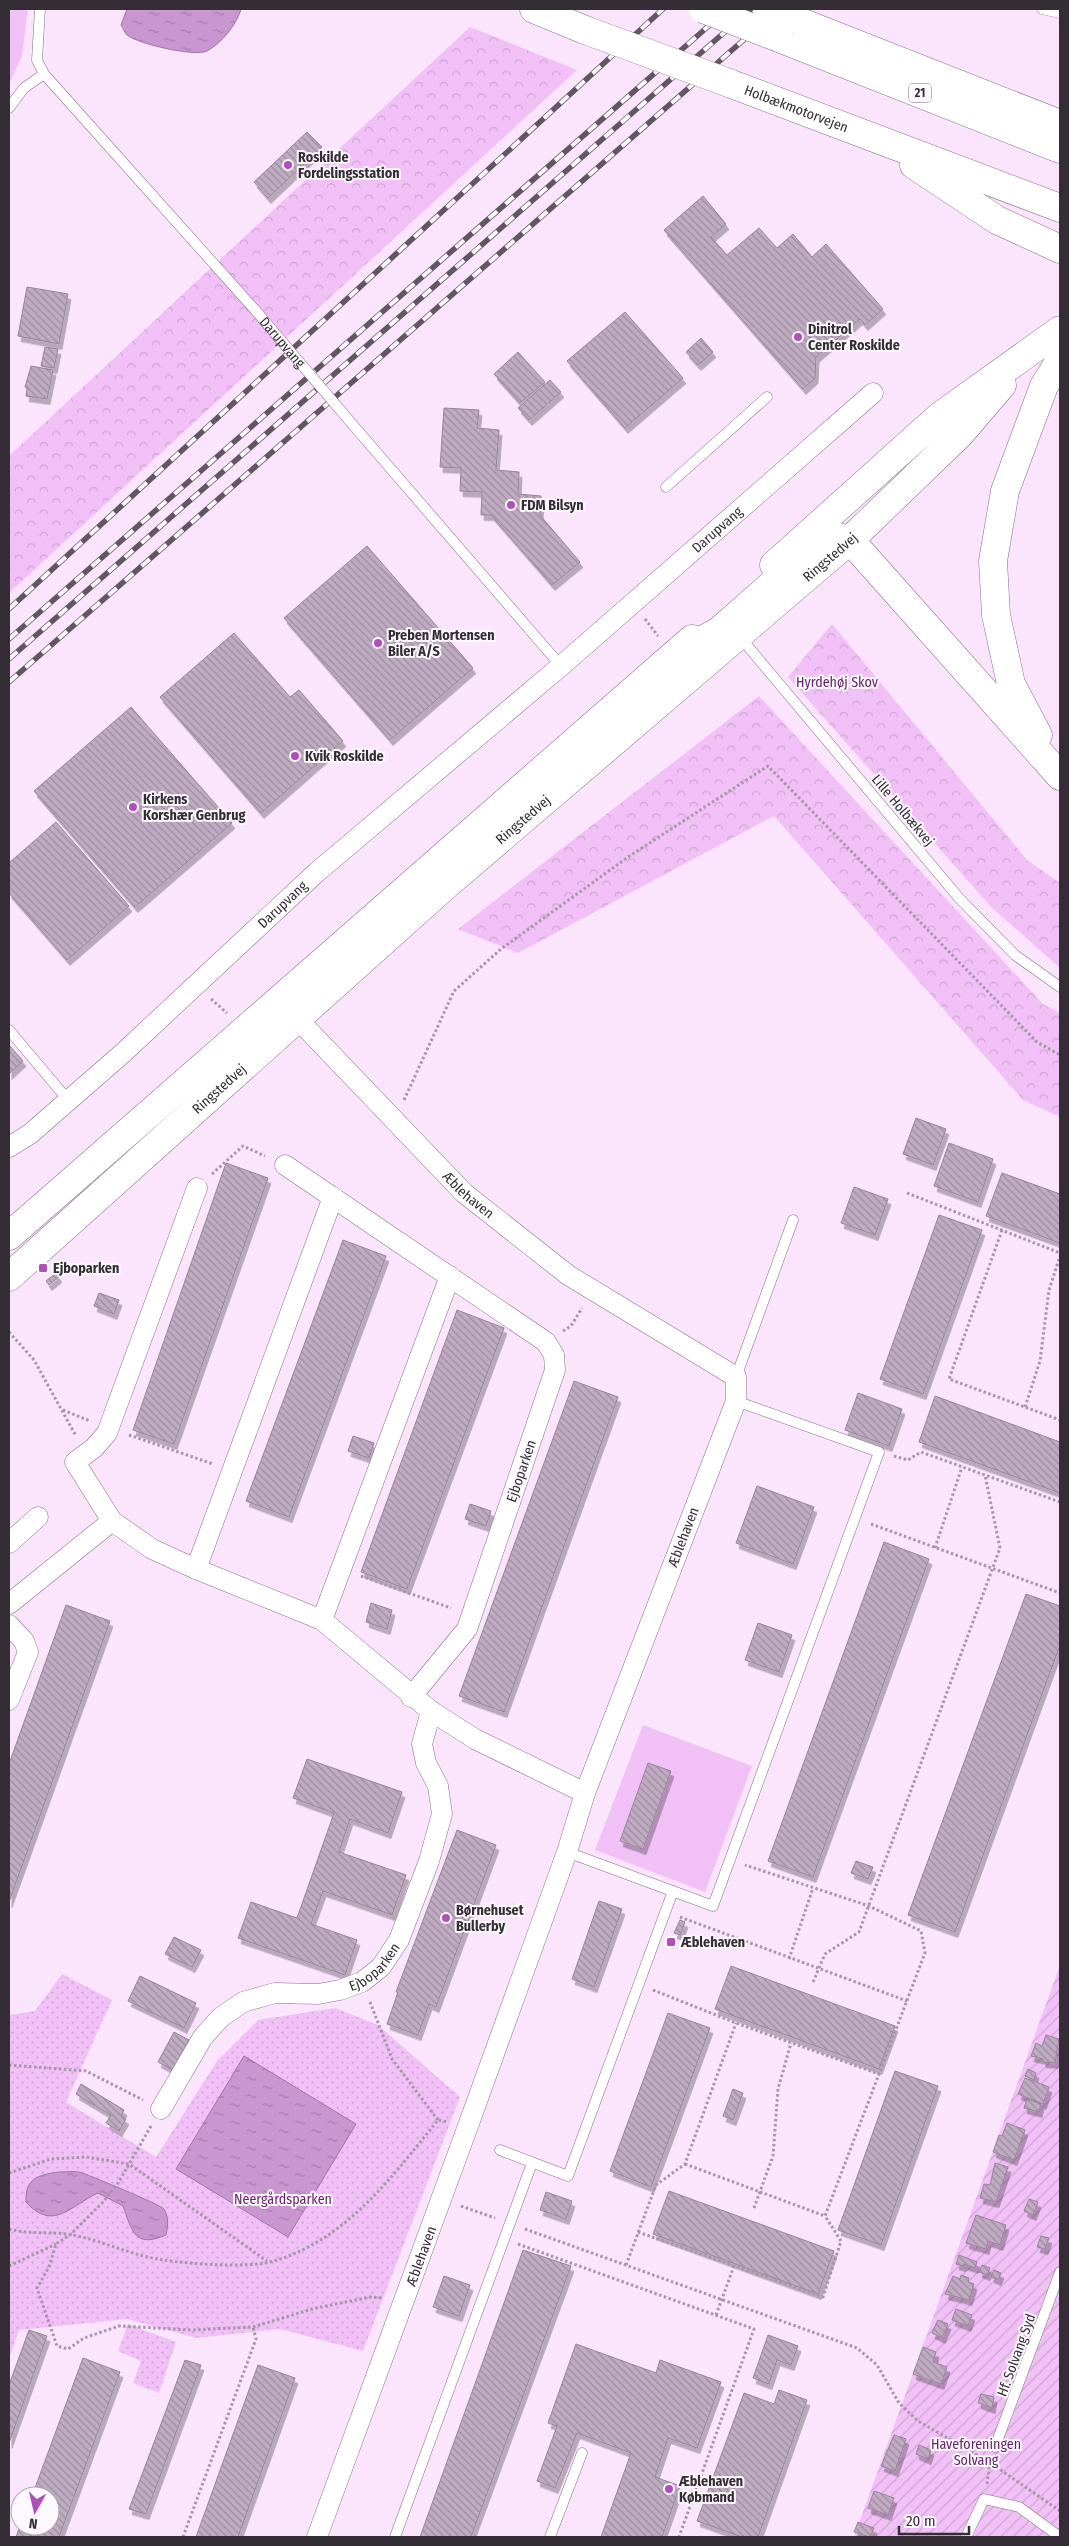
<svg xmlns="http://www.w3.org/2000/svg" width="1069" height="2546" viewBox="0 0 1069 2546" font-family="'Fira Sans Condensed',sans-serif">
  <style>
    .grass { fill: #f1c0f7 }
    .forest { fill: url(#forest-crowns) }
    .park { fill: url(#park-dots) }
    .garden { fill: url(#garden-furrows) }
    .water { fill: url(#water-ripples); stroke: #9d76a2 }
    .building { fill: url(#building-back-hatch); stroke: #978399; filter: url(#shadow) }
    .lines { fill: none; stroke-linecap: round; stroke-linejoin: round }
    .lane-casing { stroke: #837085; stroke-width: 11 }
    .street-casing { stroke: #837085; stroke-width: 21 }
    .secondary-casing { stroke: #837085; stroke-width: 29 }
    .highway-casing { stroke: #837085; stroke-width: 29 }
    .path { stroke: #a696a8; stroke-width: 3; stroke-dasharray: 2.5 2.5; stroke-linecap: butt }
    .lane { stroke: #fff; stroke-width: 10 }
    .street { stroke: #fff; stroke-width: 20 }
    .secondary { stroke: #fff; stroke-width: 28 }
    .highway { stroke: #fff; stroke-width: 28 }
    .rail-casing { stroke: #615662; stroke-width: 5.5 }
    .rail { stroke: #fdf9fe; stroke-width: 4; stroke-dasharray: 11; stroke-linecap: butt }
    .lane-bridge-casing { stroke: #837085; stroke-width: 11; stroke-linecap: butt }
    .highway-bridge-casing { stroke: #837085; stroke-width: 29; stroke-linecap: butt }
    .lane-bridge { stroke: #fff; stroke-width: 10 }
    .highway-bridge { stroke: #fff; stroke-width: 28 }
    .poi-dot { fill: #af50ba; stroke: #fdf9fe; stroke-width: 2 }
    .labels { text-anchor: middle; stroke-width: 4; stroke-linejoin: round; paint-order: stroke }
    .shield { fill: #fdf9fe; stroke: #716a72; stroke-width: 1 }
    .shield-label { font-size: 12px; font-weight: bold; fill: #352d36 }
    .street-label { font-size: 14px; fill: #352d36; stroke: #fdf9fe }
    .poi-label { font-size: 14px; font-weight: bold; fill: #352d36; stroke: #fdf9fe; text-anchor: start }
    .park-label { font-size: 14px; fill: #63256a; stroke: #fdf9fe }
  </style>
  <defs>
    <pattern id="forest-crowns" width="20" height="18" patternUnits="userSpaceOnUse" patternTransform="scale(1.25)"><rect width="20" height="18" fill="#f1c0f7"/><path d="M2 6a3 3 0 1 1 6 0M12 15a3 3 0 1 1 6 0" fill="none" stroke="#cfa5d4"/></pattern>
    <pattern id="park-dots" width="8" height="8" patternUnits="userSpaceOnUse" patternTransform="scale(1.25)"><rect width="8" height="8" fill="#f1c0f7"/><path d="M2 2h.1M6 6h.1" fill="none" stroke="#cfa5d4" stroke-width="1.8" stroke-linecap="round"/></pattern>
    <pattern id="garden-furrows" width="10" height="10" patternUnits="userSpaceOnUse" patternTransform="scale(1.25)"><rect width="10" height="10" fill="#f1c0f7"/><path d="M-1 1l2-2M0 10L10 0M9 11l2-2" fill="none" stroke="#cfa5d4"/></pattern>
    <pattern id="water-ripples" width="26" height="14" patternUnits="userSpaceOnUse" patternTransform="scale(1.25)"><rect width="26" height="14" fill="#ca96d0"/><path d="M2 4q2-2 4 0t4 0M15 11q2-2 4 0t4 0" fill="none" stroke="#a57baa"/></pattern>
    <pattern id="building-back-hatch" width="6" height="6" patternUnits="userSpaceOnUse" patternTransform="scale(1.25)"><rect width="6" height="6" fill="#c0acc2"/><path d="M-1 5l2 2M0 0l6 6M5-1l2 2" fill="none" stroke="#9d8c9e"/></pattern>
    <filter id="shadow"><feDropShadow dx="3" dy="5.5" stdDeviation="0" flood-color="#0004"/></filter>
  </defs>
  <rect width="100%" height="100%" fill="#fbe5fd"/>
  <g class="grass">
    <polygon points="9,9 28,9 22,56 9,84"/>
    <polygon points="643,1725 752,1766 705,1892 595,1850"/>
  </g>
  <g class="forest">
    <polygon points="470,27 577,70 9,593 9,456"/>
    <polygon points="832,624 1027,860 1060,883 1060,968 991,907 788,677"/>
    <polygon points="759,696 1043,1004 1060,1013 1060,1117 1023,1100 774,816 518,953 458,929"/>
  </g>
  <g class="park">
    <polygon points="62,1974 112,2000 66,2102 156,2157 217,2061 258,2020 335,2008 378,2025 460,2097 363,2351 280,2329 196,2338 127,2319 19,2330 9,2359 9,2015 35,2011"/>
    <polygon points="128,2324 176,2342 159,2393 133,2383 141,2361 118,2351"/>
  </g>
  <polygon class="garden" points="1060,1965 1060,2537 854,2537"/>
  <g class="water">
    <path d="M127,9H241C237,24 222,43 207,51C195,57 138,44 127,35C125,33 123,28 121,25Z"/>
    <polygon points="244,2056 356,2124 288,2237 176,2169"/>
    <path d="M59,2172C65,2172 73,2171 79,2172C87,2174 161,2205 164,2209C169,2218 168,2226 166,2235C134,2249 132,2230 123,2206L98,2193C70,2206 53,2232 26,2202C25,2178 38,2175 59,2172Z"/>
  </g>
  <g class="building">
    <polygon points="307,132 322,147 268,198 254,182"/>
    <polygon points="703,196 726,224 711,237 727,255 759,228 777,248 793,234 812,257 826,244 883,309 865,325 860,319 816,357 815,378 803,389 664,230"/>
    <polygon points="27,287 68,294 59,344 18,336"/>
    <polygon points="625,312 683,378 625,428 567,361"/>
    <polygon points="701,338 713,352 698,365 686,352"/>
    <polygon points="45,347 58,349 54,368 41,366"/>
    <polygon points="518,352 545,382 520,403 494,374"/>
    <polygon points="31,366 53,370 47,399 26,396 27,388 25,387"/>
    <polygon points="550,380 561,392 529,420 518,408"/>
    <polygon points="444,408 479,410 477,428 499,430 496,470 519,472 518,494 541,496 540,515 580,562 552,585 491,515 481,515 482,492 460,491 461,468 440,467"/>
    <polygon points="367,546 473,668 390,740 284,618"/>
    <polygon points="234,633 290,697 299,690 343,741 261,813 160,697"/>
    <polygon points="131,707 232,823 135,907 34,791"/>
    <polygon points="56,822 129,906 67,960 9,893 9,863"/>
    <polygon points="9,1045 23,1061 9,1074"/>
    <polygon points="916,1118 946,1129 933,1165 903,1154"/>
    <polygon points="949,1143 993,1159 978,1202 934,1186"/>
    <polygon points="226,1163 268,1178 174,1444 133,1430"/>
    <polygon points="1002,1173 1060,1194 1060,1243 986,1216"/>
    <polygon points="854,1187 888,1199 875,1235 841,1223"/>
    <polygon points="939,1215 982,1230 923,1394 880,1379"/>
    <polygon points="343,1240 386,1256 289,1517 246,1501"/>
    <polygon points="56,1273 59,1277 49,1285 46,1281"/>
    <polygon points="99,1293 119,1300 114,1314 94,1306"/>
    <polygon points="457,1310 504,1328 407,1589 361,1572"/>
    <polygon points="574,1381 618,1397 504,1712 459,1696"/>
    <polygon points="858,1393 902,1409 889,1446 845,1430"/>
    <polygon points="935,1396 1060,1442 1060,1493 919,1442"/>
    <polygon points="353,1436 374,1443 369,1458 348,1451"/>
    <polygon points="757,1486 814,1507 793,1564 736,1543"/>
    <polygon points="470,1504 491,1511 486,1526 465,1519"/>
    <polygon points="884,1542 929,1559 813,1877 768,1861"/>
    <polygon points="1026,1594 1060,1606 1060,1645 955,1932 908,1915"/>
    <polygon points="371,1603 392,1610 387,1629 366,1622"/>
    <polygon points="66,1605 110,1621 9,1902 9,1764"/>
    <polygon points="758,1623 792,1635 779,1672 745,1660"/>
    <polygon points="307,1759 402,1792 388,1833 350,1819 339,1852 406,1875 392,1915 323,1891 311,1924 357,1940 345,1975 238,1938 251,1902 297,1918 334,1813 293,1798"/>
    <polygon points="648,1763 671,1771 643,1849 620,1841"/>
    <polygon points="457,1830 496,1845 436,2007 429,2004 418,2035 387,2024 398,1992 396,1992"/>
    <polygon points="856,1861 873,1867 868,1879 851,1873"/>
    <polygon points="599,1901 622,1909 594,1987 572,1979"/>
    <polygon points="680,1920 685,1922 680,1935 674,1933"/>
    <polygon points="174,1937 201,1950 192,1967 165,1954"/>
    <polygon points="731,1966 895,2026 879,2069 715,2009"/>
    <polygon points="140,1976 196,2003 184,2028 128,2001"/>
    <polygon points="668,2013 710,2028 651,2187 610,2171"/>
    <polygon points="174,2032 189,2040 173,2070 158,2062"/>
    <polygon points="1046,2035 1059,2039 1055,2063 1043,2062 1043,2059 1031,2056 1036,2043 1042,2046"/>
    <polygon points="1028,2069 1036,2073 1034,2080 1025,2076"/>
    <polygon points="895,2071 938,2086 881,2245 838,2230"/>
    <polygon points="1025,2078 1049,2087 1043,2104 1018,2094"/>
    <polygon points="81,2084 124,2110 121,2116 126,2119 119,2131 106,2123 111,2115 76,2094"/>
    <polygon points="733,2089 743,2093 733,2120 723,2116"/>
    <polygon points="1027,2099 1041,2104 1039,2112 1024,2108"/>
    <polygon points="1007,2123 1025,2130 1014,2160 993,2152 999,2135 1002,2136"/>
    <polygon points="995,2163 1008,2167 996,2202 980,2198 984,2184 990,2185"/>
    <polygon points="669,2191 834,2251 818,2294 653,2234"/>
    <polygon points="546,2192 572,2201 566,2219 540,2210"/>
    <polygon points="1029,2199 1038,2202 1033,2215 1024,2211"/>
    <polygon points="976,2215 1006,2225 1000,2245 988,2241 986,2249 966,2243"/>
    <polygon points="1041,2236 1049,2238 1045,2249 1037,2247"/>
    <polygon points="523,2250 571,2266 471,2537 420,2537"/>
    <polygon points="959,2255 977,2262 975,2268 964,2264 963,2266 956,2264"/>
    <polygon points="982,2265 990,2268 987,2275 979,2272"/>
    <polygon points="994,2270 1001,2273 998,2280 991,2277"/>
    <polygon points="961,2275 969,2278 968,2282 974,2284 969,2300 945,2294 953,2276 960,2279"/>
    <polygon points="444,2276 470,2285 459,2316 433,2307"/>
    <polygon points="956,2309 972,2315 968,2326 952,2320"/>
    <polygon points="938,2320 948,2324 942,2338 932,2333"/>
    <polygon points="29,2330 47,2336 9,2443 9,2385"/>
    <polygon points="768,2335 798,2346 791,2365 777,2360 769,2384 753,2378"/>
    <polygon points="576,2344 656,2373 660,2360 721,2382 697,2448 668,2438 655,2477 680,2486 662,2537 601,2537 631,2453 577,2433 555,2488 537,2481 557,2426 548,2423"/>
    <polygon points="923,2347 936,2352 933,2362 947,2367 941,2384 913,2374"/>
    <polygon points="83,2358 120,2372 59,2537 16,2537 20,2526 50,2526 50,2496 32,2496"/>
    <polygon points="185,2360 201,2365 146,2514 129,2509"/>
    <polygon points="258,2365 295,2378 238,2537 196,2537"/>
    <polygon points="779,2390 807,2400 758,2537 742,2537 697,2521 744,2393 774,2404"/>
    <polygon points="981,2394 994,2397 992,2408 978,2403"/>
    <polygon points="894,2435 906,2439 895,2471 881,2466"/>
    <polygon points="919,2445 931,2450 928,2459 916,2454"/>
    <polygon points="874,2491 894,2498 888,2515 868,2508"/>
    <polygon points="858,2522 874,2528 870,2537 854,2532"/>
  </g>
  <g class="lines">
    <defs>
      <g id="lane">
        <polyline points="40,9 37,60 44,74 256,311"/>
        <polyline points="1042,9 1060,13"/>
        <polyline points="9,108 24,88 44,74"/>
        <polyline points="353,425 561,666"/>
        <polyline points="666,487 767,397"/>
        <polyline points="740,637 959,898 1015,955 1060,987"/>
        <polyline points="9,1030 68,1100"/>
        <polyline points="736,1377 793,1220"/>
        <polyline points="567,1852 713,1906 879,1452 736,1401"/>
        <polyline points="500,2150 568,2176 673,1891"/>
        <polyline points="995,2447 1060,2272"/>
        <polyline points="395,2537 532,2163"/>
        <polyline points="550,2537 582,2453"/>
        <polyline points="966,2537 984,2499 1019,2507 1060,2537"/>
      </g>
      <g id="street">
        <path id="s1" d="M288,1009L464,1193L568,1275L736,1377V1401L585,1793L567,1852L468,2126L317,2537"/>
        <path id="s2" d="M9,1147L30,1134L123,1053L317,872L561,666L873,393"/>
        <polyline points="285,1165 546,1342 554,1355 555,1370 467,1629 411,1697"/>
        <polyline points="112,1521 75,1462 94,1448 107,1433 197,1188"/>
        <polyline points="9,1543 38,1517"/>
        <polyline points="196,1569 333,1197"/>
        <polyline points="9,1604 112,1521 152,1549 196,1569 322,1620 431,1711 475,1739 585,1793"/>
        <polyline points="322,1620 450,1276"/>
        <polyline points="9,1625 24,1641 28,1652 9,1700"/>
        <path id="s3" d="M161,2109L203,2037L220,2018L243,2002L275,1993L318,1994L340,1990L362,1982L381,1967L399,1940L429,1861L442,1814L438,1786L426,1763L422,1744L431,1711"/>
      </g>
      <g id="secondary">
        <polyline points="774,565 940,416 1060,330"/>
        <polyline points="9,1236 692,639"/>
        <path id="s4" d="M9,1277L444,887L850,540L960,434L1002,385"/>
      </g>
      <g id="highway">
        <polyline points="534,9 585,30"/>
        <polyline points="798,21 1060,124"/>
        <polyline points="779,38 1060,149"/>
        <path id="s5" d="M729,83L1060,208"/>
        <polyline points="914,165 997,220 1060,249"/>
        <polyline points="674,655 719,631 809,552 837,537 850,540 1060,776"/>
        <polyline points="1038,735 1011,684 996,615 993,561 1005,491 1044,386 1060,360"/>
      </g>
    </defs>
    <use href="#lane" class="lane-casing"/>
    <use href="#street" class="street-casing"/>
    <use href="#secondary" class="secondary-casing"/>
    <use href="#highway" class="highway-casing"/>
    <g class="path">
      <polyline points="645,619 658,636"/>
      <polyline points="211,999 227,1013"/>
      <polyline points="404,1100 454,991 501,949 628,857 768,766 1037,1042 1060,1055"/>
      <polyline points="212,1174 243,1146 265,1156"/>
      <polyline points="907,1193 1060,1253"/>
      <polyline points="1002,1230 949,1379 1060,1420"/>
      <polyline points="563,1331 571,1326 582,1308"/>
      <polyline points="9,1332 34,1360 76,1436"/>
      <polyline points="1025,1407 1040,1361 1049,1290 1060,1256"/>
      <polyline points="63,1410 90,1421"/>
      <polyline points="129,1435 213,1464"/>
      <polyline points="894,1456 908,1460 921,1452 1060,1502"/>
      <polyline points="871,1524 1060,1593"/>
      <polyline points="935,1548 962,1467"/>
      <polyline points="361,1576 451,1608"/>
      <polyline points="680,1917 907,2001"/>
      <polyline points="789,1959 813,1888"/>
      <polyline points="813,1982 825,1954 859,1932 1000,1548 985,1475"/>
      <polyline points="653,1990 736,2023 879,2074"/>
      <polyline points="370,2002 392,2059 438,2120"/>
      <polyline points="9,2065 86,2071 143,2100"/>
      <polyline points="151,2126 117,2185 103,2202 71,2234 56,2244 49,2267 37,2288 57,2346 68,2349 84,2338 119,2326 191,2330 253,2327 312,2309 370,2297 383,2298"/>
      <polyline points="685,2164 825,2216"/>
      <polyline points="9,2173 51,2159 86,2157 129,2164 267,2261"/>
      <polyline points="461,2206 495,2218"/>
      <polyline points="754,2208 773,2156 778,2089 791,2043"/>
      <path d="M9,2229C30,2235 52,2231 73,2235C104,2241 132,2256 164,2260C189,2264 247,2268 270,2262C345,2242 391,2178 438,2120L448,2122"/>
      <polyline points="525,2229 857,2348 877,2365 899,2403 918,2421 982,2458"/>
      <polyline points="638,2232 823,2297 841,2241 825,2216 925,1953 921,1931 869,1906 745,1865"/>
      <polyline points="518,2244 754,2329 679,2537"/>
      <polyline points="626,2265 656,2185 685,2164 736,2023"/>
      <polyline points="9,2266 56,2244"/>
      <polyline points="716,2315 734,2266"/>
      <polyline points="992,2464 1060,2511"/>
      <polyline points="987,2484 990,2463"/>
      <polyline points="183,2537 256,2339 253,2327"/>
    </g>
    <use href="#lane" class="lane"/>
    <use href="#street" class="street"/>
    <use href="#secondary" class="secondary"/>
    <use href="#highway" class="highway"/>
    <defs>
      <g id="rail">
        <polyline points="9,609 663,9"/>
        <polyline points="9,639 728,9"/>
        <polyline points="9,659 751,9"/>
        <polyline points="9,682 779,9"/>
      </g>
    </defs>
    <use href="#rail" class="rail-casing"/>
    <use href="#rail" class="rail"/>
    <defs>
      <g id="lane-bridge">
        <path id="s6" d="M256,311L353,425"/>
      </g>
      <g id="highway-bridge">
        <polyline points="703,9 779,38"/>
        <polyline points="767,9 798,21"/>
        <polyline points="585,30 729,83"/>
      </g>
    </defs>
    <use href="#lane-bridge" class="lane-bridge-casing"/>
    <use href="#highway-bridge" class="highway-bridge-casing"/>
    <use href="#lane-bridge" class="lane-bridge"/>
    <use href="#highway-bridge" class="highway-bridge"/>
  </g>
  <g class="poi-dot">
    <circle cx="288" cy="165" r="5"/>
    <circle cx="798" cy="337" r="5"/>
    <circle cx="511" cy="505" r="5"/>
    <circle cx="378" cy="643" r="5"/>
    <circle cx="295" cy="756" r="5"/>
    <circle cx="133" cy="807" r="5"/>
    <rect x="38" y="1263" width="10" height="10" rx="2.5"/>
    <circle cx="446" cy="1918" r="5"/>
    <rect x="666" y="1937" width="10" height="10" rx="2.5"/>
    <circle cx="669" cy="2489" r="5"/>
  </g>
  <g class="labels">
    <rect class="shield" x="909" y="83.5" width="22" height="19" rx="4"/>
    <g class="shield-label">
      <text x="920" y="97">21</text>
    </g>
    <g class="street-label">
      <text dy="5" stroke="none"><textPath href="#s5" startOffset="72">Holbækmotorvejen</textPath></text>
      <text dy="5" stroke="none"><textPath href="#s6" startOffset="41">Darupvang</textPath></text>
      <text dy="5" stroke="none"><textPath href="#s2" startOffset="940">Darupvang</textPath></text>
      <text dy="5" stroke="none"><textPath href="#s4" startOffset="1092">Ringstedvej</textPath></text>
      <text transform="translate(903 810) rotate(50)" y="5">Lille Holbækvej</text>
      <text dy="5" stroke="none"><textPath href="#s4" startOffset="688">Ringstedvej</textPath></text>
      <text dy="5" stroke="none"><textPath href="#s2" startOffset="366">Darupvang</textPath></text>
      <text dy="5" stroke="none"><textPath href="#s4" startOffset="282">Ringstedvej</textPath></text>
      <text dy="5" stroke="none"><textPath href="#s1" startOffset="259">Æblehaven</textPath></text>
      <text transform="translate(521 1471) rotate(-71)" y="5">Ejboparken</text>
      <text transform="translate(683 1537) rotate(-69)" y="5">Æblehaven</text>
      <text dy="5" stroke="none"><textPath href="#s3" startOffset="278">Ejboparken</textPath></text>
      <text transform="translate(421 2256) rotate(-70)" y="5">Æblehaven</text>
      <text transform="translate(1016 2355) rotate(-70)" y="5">Hf. Solvang Syd</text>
    </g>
    <g class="poi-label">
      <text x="298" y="162">Roskilde<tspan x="298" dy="16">Fordelingsstation</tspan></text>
      <text x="808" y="334">Dinitrol<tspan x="808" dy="16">Center Roskilde</tspan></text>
      <text x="521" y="510">FDM Bilsyn</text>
      <text x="388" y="640">Preben Mortensen<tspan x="388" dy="16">Biler A/S</tspan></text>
      <text x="305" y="761">Kvik Roskilde</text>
      <text x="143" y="804">Kirkens<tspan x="143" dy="16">Korshær Genbrug</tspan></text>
      <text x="53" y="1273">Ejboparken</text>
      <text x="456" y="1915">Børnehuset<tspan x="456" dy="16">Bullerby</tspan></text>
      <text x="681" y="1947">Æblehaven</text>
      <text x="679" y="2486">Æblehaven<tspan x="679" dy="16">Købmand</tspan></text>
    </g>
    <g class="park-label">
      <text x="837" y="687">Hyrdehøj Skov</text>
      <text x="283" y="2204">Neergårdsparken</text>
      <text x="976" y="2449">Haveforeningen<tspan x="976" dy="16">Solvang</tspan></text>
    </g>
  </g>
  <rect width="1069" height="2546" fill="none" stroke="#352d36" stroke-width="20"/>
  <g transform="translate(35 2511) rotate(188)"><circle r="24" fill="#fdf9fe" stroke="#ada7ae"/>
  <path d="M0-4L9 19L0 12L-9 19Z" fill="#af50ba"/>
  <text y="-8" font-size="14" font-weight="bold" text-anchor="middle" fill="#352d36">N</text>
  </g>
  <path d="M899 2526v8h70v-8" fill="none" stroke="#352d36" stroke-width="2.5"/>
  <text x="906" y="2526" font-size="15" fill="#352d36" stroke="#fdf9fe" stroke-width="4" paint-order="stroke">20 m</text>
</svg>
